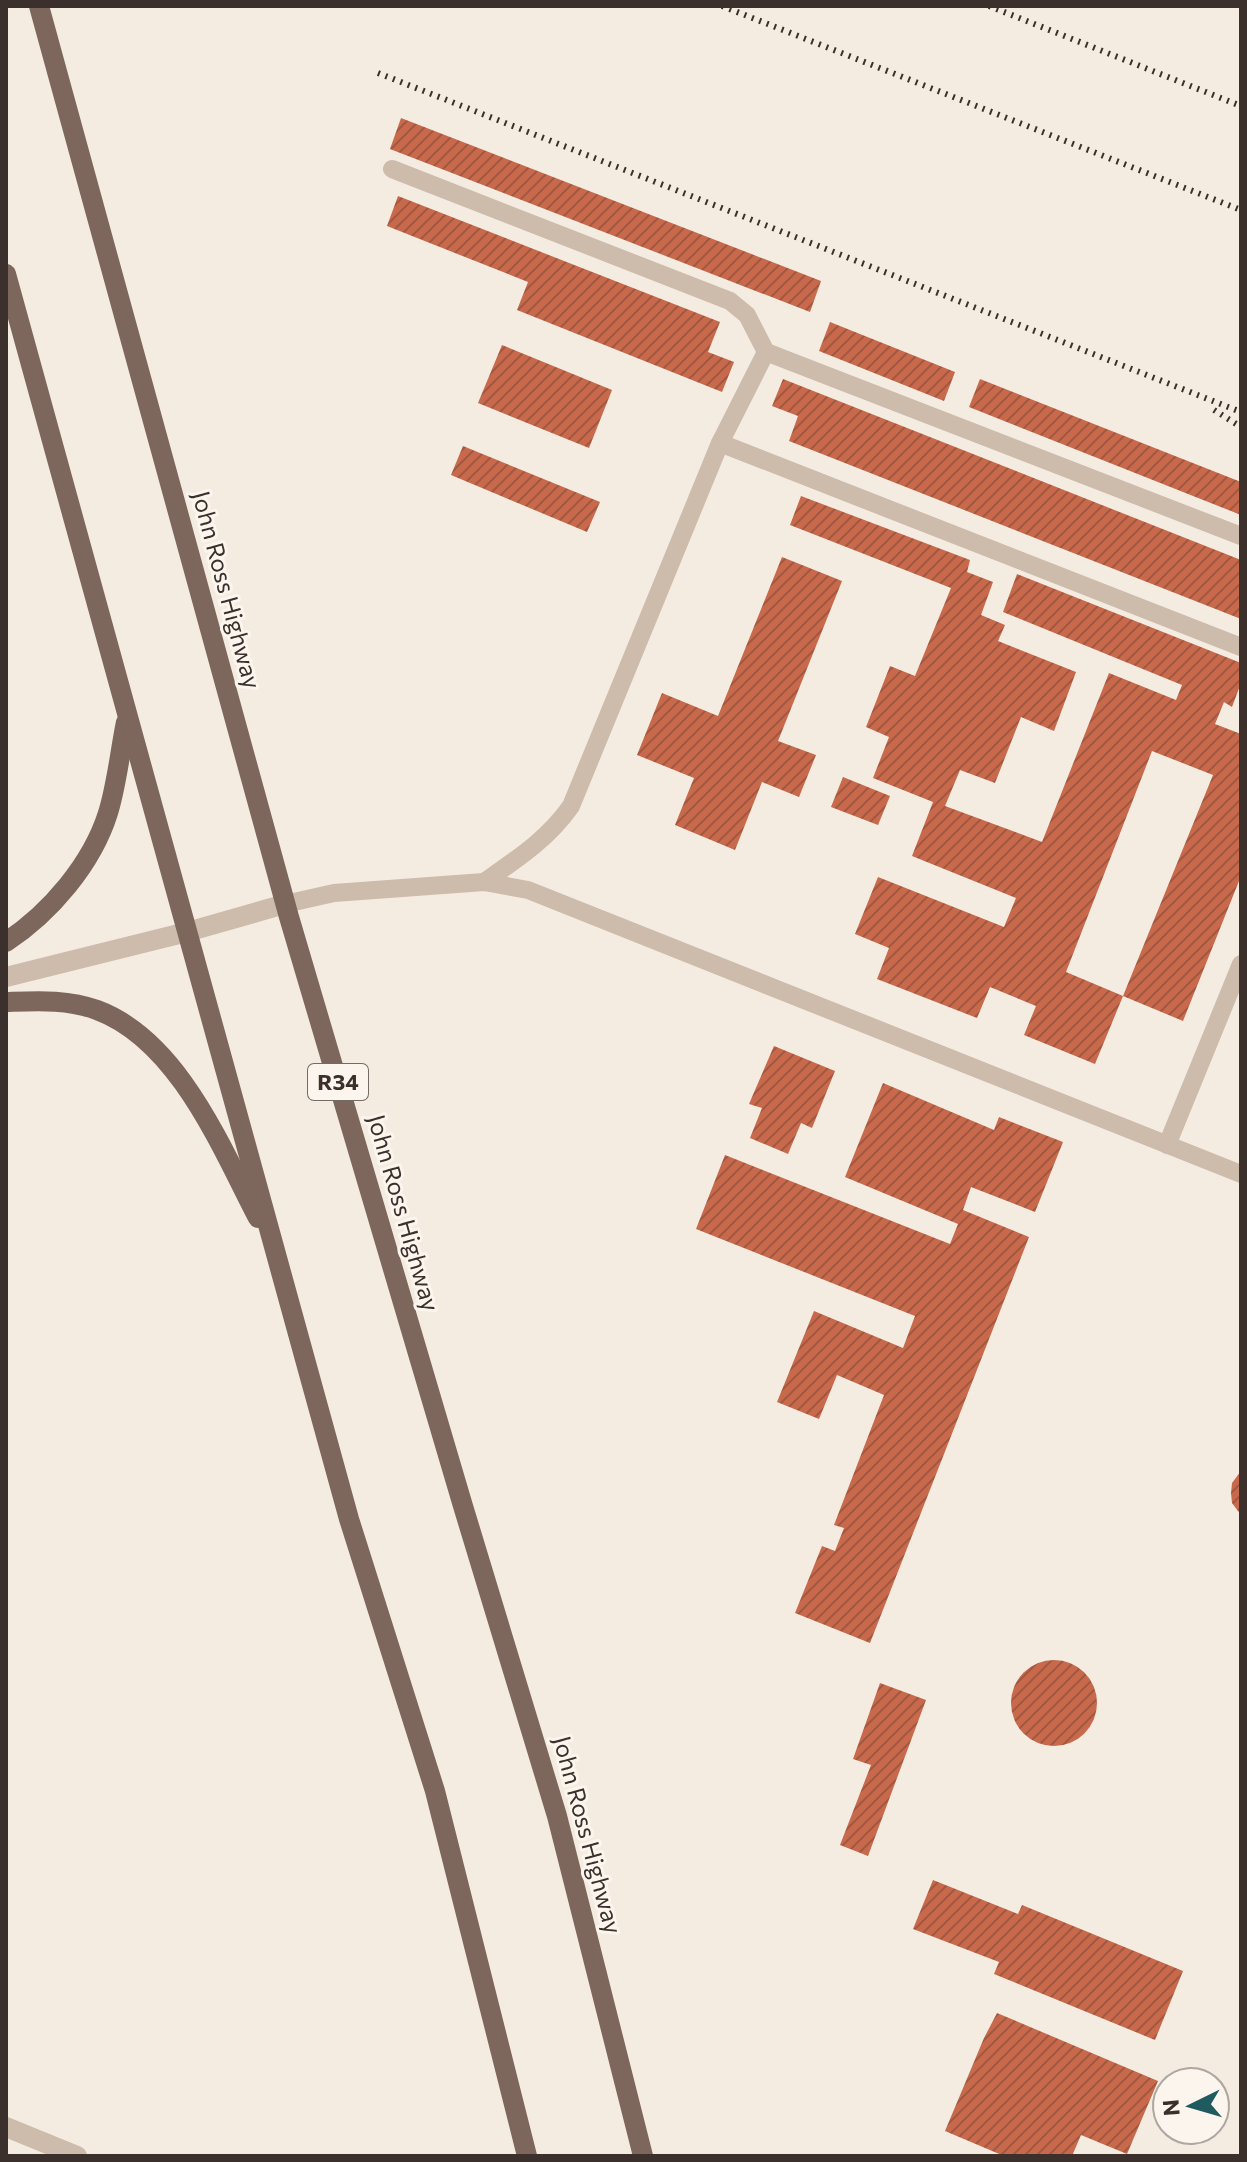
<svg xmlns="http://www.w3.org/2000/svg" width="1247" height="2162" viewBox="0 0 1247 2162" font-family="Commissioner,sans-serif">
  <style>
    .building { fill: url(#building-hatch) }
    .lines { fill: none; stroke-linecap: round; stroke-linejoin: round }
    .service { stroke: #cdbbac; stroke-width: 18 }
    .minor { stroke: #cdbbac; stroke-width: 20 }
    .tertiary { stroke: #cdbbac; stroke-width: 20 }
    .primary { stroke: #7d675c; stroke-width: 20 }
    .rail { stroke: #3b302b; stroke-width: 6; stroke-dasharray: 2 6; stroke-linecap: butt }
    .labels { text-anchor: middle; stroke-width: 6; stroke-linejoin: round; paint-order: stroke }
    .shield { fill: #fbf5ee; stroke: #756b66; stroke-width: 2 }
    .shield-label { font-size: 22px; font-weight: bold; fill: #3b302b }
    .street-label { font-size: 24px; fill: #3b302b; stroke: #fbf5ee }
  </style>
  <defs>
    <pattern id="building-hatch" width="6" height="6" patternUnits="userSpaceOnUse" patternTransform="scale(2)"><rect width="6" height="6" fill="#c8694b"/><path d="M-1 1l2-2M0 6l6-6M5 7l2-2" fill="none" stroke="#a4573f"/></pattern>
  </defs>
  <rect width="100%" height="100%" fill="#f4ebe1"/>
  <g class="building">
    <polygon points="401,118 821,281 810,312 390,149"/>
    <polygon points="398,196 720,322 708,352 734,362 722,392 517,310 528,282 387,226"/>
    <polygon points="830,322 955,372 944,401 819,351"/>
    <polygon points="502,345 612,390 589,448 478,403"/>
    <polygon points="783,379 1241,560 1241,619 789,441 798,416 772,406"/>
    <polygon points="980,379 1241,482 1241,515 969,407"/>
    <polygon points="463,446 600,502 587,532 451,475"/>
    <polygon points="801,496 970,560 967,572 993,582 981,615 1005,625 998,641 1076,672 1054,731 1021,717 995,783 960,770 945,806 1042,842 1109,673 1176,700 1182,685 1003,612 1017,574 1241,663 1241,683 1232,707 1224,702 1215,724 1241,734 1241,876 1183,1021 1123,996 1213,775 1152,751 1066,972 1123,996 1095,1064 1024,1035 1036,1006 990,987 977,1018 877,979 889,948 855,934 878,877 1004,927 1016,898 912,856 933,802 873,778 889,737 866,727 890,666 915,676 951,588 790,525"/>
    <polygon points="782,557 842,581 778,741 816,755 799,797 762,782 735,850 675,825 694,778 637,755 662,693 718,716"/>
    <polygon points="843,777 890,796 878,825 831,807"/>
    <polygon points="774,1046 835,1071 812,1128 801,1123 788,1154 750,1138 762,1108 749,1104"/>
    <polygon points="883,1083 994,1130 999,1117 1063,1142 1035,1212 971,1187 963,1210 1029,1237 870,1643 795,1613 822,1546 835,1551 844,1528 834,1525 884,1395 837,1375 819,1419 777,1402 814,1311 903,1348 915,1316 696,1229 725,1155 950,1244 958,1224 845,1177"/>
    <polygon points="1241,1471 1241,1515 1232,1503 1231,1493 1232,1483"/>
    <circle cx="1054" cy="1703" r="43"/>
    <polygon points="880,1683 926,1700 868,1856 840,1845 871,1765 853,1759"/>
    <polygon points="933,1880 1018,1914 1022,1905 1183,1971 1155,2040 994,1974 999,1962 913,1929"/>
    <polygon points="997,2013 1158,2081 1127,2154 1081,2135 1072,2156 1004,2156 945,2131 984,2038"/>
  </g>
  <g class="lines">
    <g class="service">
      <path d="M392,169L730,301L747,315L766,352L720,443L571,806C548,839 517,859 484,882"/>
      <polyline points="766,352 1241,536"/>
      <polyline points="720,443 1241,647"/>
      <polyline points="285,904 334,893 484,882 528,890 1241,1174"/>
      <polyline points="1167,1145 1241,964"/>
    </g>
    <polyline class="minor" points="6,977 187,932 285,904"/>
    <polyline class="tertiary" points="6,2127 77,2156"/>
    <g class="primary">
      <polyline points="39,6 289,917 463,1506 557,1816 643,2156"/>
      <polyline points="6,274 349,1519 435,1791 527,2156"/>
      <path d="M6,942C50,913 92,864 108,813C117,784 120,751 126,722"/>
      <path d="M6,1002C37,1001 67,999 97,1010C178,1040 221,1147 258,1218"/>
    </g>
    <g class="rail">
      <polyline points="722,6 1241,210"/>
      <polyline points="989,6 1241,106"/>
      <polyline points="378,73 1241,412"/>
      <polyline points="1214,410 1241,427"/>
    </g>
  </g>
  <g class="labels">
    <rect class="shield" x="308" y="1064" width="60" height="36" rx="6"/>
    <g class="shield-label">
      <text x="338" y="1090">R34</text>
    </g>
    <g class="street-label">
      <text transform="translate(226 590) rotate(75)" y="8">John Ross Highway</text>
      <text transform="translate(403 1213) rotate(74)" y="8">John Ross Highway</text>
      <text transform="translate(587 1835) rotate(75)" y="8">John Ross Highway</text>
    </g>
  </g>
  <rect width="1247" height="2162" fill="none" stroke="#3b302b" stroke-width="16"/>
  <g transform="translate(1191 2106) rotate(265)"><circle r="38" fill="#fbf5ee" stroke="#aea6a0" stroke-width="2"/>
  <path d="M0-6L14 30L0 20L-14 30Z" fill="#1f5a5e"/>
  <text y="-12" font-size="22" font-weight="bold" text-anchor="middle" fill="#3b302b">N</text>
  </g>
</svg>
